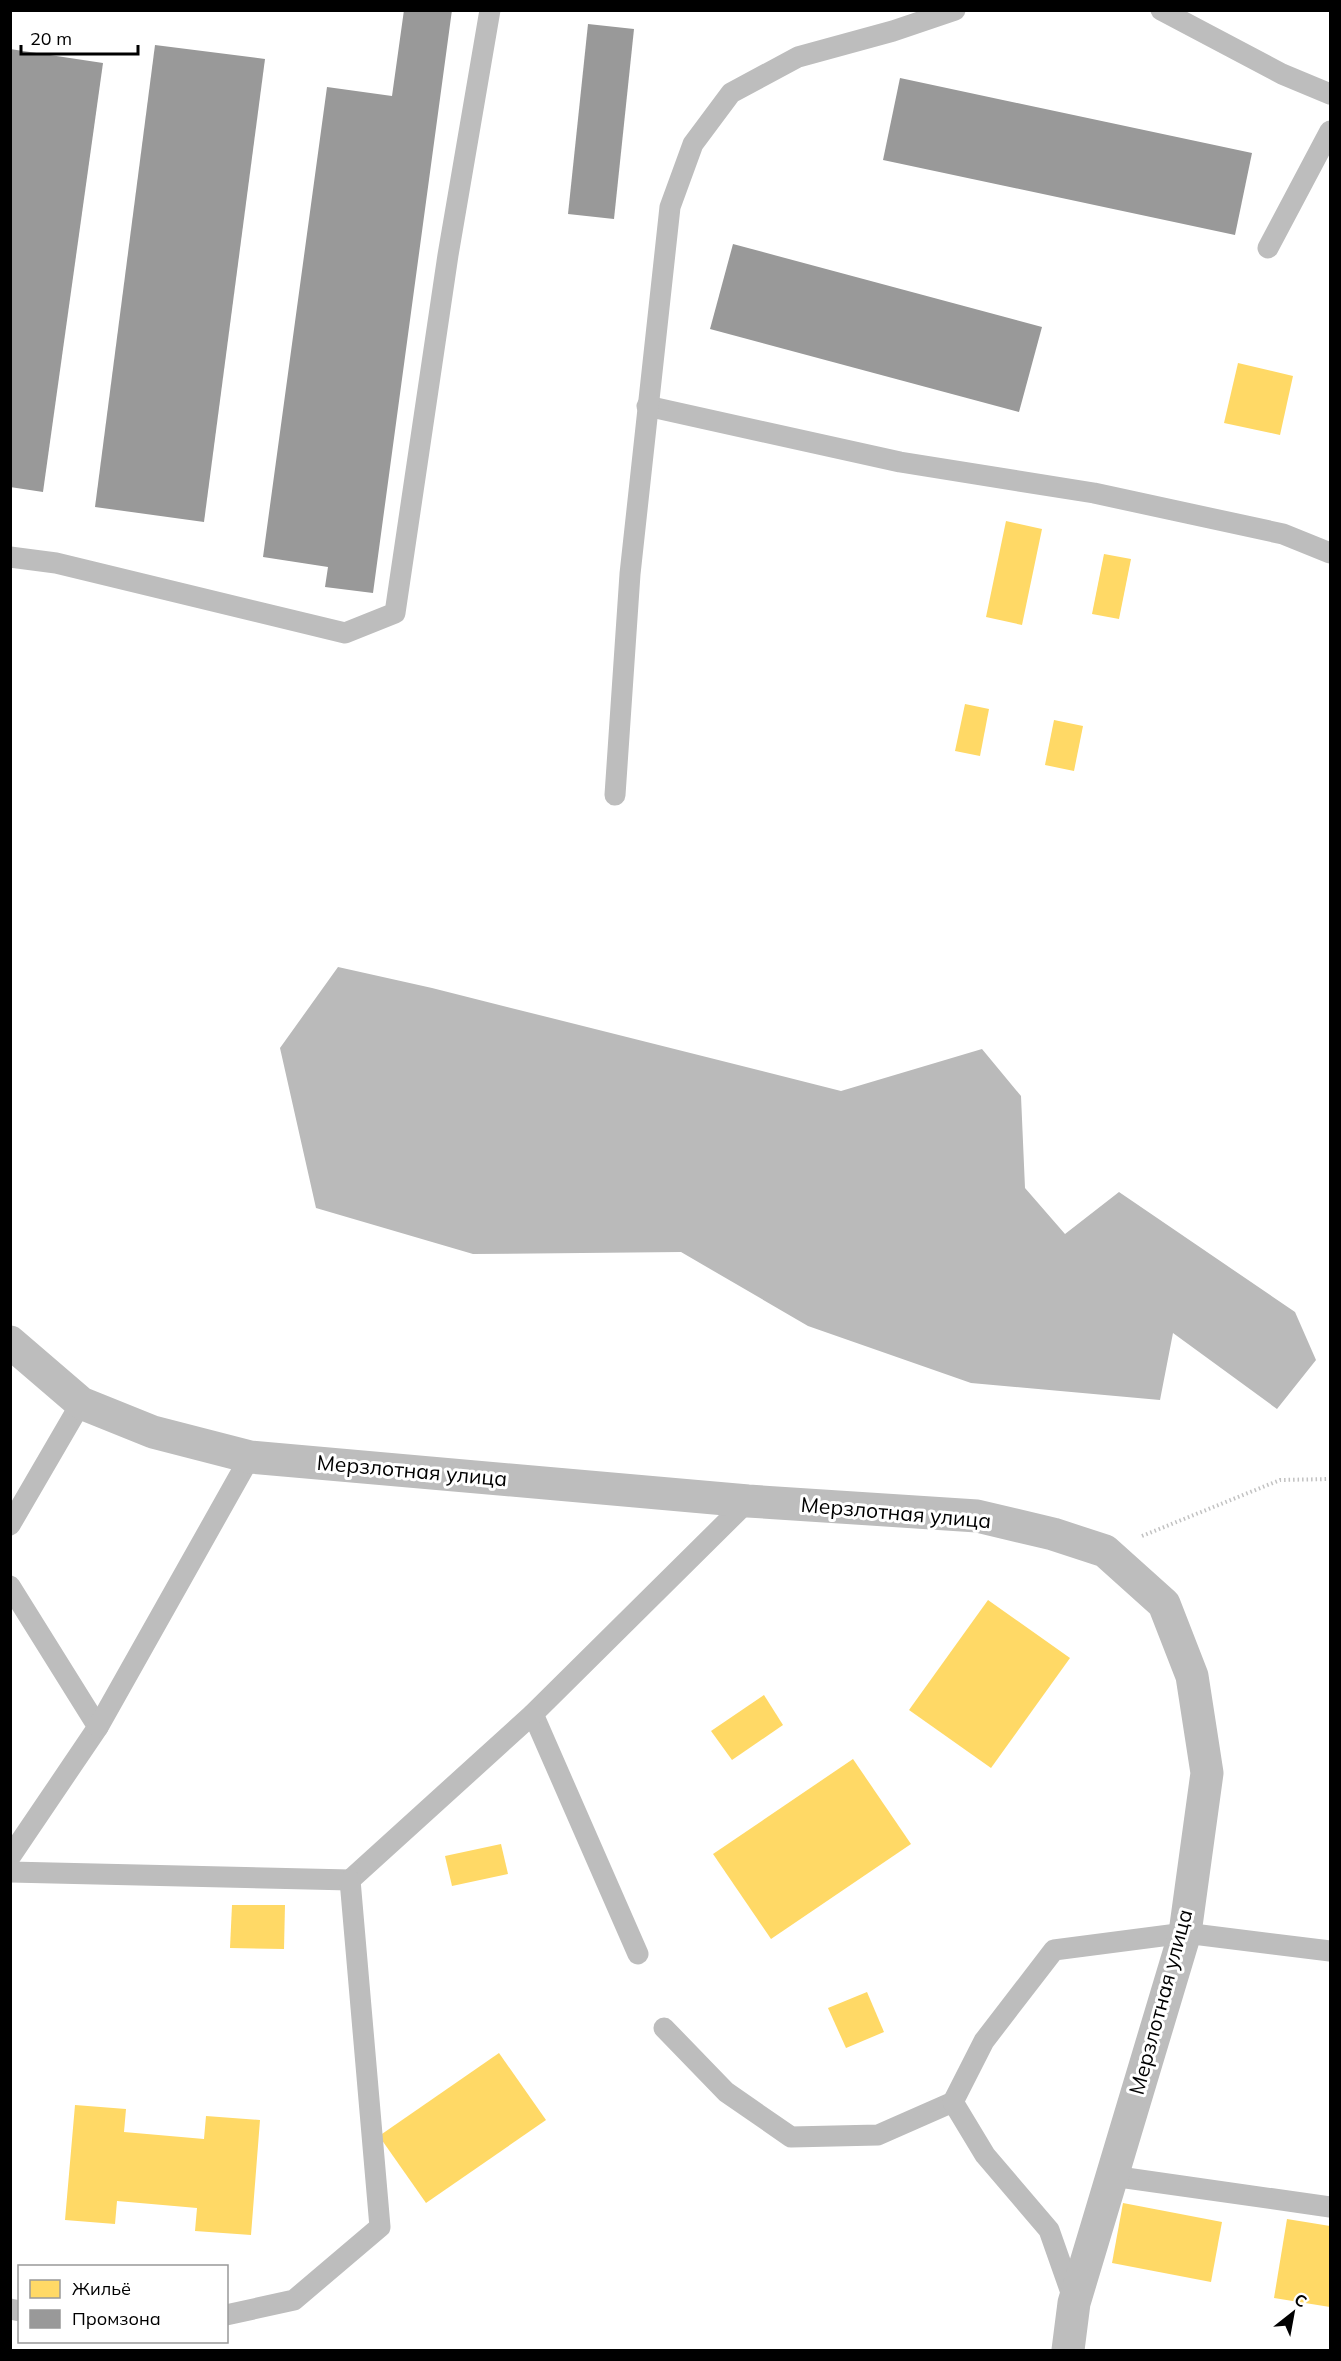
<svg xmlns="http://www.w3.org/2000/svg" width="1341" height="2361" viewBox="0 0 1341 2361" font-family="Mulish,sans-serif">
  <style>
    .water { fill: #bababa }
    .homes { fill: #ffd966 }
    .industry { fill: #999 }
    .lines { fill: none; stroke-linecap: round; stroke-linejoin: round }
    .path { stroke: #c2c2c2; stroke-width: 4; stroke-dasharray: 1.5 3; stroke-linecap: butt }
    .service { stroke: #bdbdbd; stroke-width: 21 }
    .minor { stroke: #bdbdbd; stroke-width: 33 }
    .labels { text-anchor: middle; stroke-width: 6; stroke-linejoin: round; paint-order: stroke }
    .street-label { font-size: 21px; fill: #000; stroke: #fff }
  </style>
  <rect width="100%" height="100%" fill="#fff"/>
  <polygon class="water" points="338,967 432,988 841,1091 982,1049 1021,1096 1025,1188 1065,1234 1119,1192 1295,1312 1316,1360 1277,1409 1173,1333 1160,1400 971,1383 808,1326 681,1252 473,1254 316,1208 280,1048"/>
  <g class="homes">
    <polygon points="1238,363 1293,376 1280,435 1224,423"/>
    <polygon points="1006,521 1042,529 1022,625 986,617"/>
    <polygon points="1104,554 1131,559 1119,619 1092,614"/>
    <polygon points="965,704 989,709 980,756 955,751"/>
    <polygon points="1054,720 1083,726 1074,771 1045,765"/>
    <polygon points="988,1600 1070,1658 991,1768 909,1710"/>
    <polygon points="764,1695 783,1725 732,1760 711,1731"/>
    <polygon points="853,1759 911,1844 771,1939 713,1854"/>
    <polygon points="501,1844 508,1874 452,1886 445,1856"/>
    <polygon points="232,1905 285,1905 284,1949 230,1948"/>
    <polygon points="867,1992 884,2032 846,2048 828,2008"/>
    <polygon points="499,2053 546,2120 426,2203 379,2136"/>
    <polygon points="75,2105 126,2109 124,2132 204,2139 206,2116 260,2120 251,2235 195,2231 197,2208 117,2201 115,2224 65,2220"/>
    <polygon points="1123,2203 1222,2222 1211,2282 1112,2263"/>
    <polygon points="1287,2219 1330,2226 1330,2307 1274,2298"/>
  </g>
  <g class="industry">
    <polygon points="404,10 452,10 373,593 325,587 328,567 263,557 327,87 392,96"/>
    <polygon points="588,24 634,29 614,219 568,214"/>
    <polygon points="155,45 265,59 204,522 95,507"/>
    <polygon points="10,49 103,63 43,492 10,487"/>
    <polygon points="900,78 1252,153 1235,235 883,160"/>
    <polygon points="733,244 1042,327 1019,412 710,329"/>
  </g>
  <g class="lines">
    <polyline class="path" points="1142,1536 1280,1480 1330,1479"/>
    <g class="service">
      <polyline points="1161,10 1282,74 1330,94"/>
      <polyline points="1268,248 1330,131"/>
      <polyline points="647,406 900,462 1094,493 1283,534 1330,553"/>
      <polyline points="10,557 56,563 345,633 395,613 448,255 490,10"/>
      <polyline points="615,795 630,574 670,207 693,144 731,93 798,57 893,31 955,10"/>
      <polyline points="10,1525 81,1403"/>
      <polyline points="10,1586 98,1727 10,1857"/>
      <polyline points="533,1714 638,1954"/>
      <polyline points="98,1727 250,1457"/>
      <polyline points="10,1872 350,1880 533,1714 748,1501"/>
      <polyline points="664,2028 726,2092 791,2137 878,2135 953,2102"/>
      <polyline points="1112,2176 1330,2207"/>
      <polyline points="1074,2301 1049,2230 985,2155 953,2102 984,2041 1054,1950 1185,1933 1330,1951"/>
      <polyline points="10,2309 20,2311"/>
      <polyline points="226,2315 294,2300 380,2227 350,1880"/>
    </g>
    <polyline class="minor" points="10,1342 81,1403 153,1432 250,1457 748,1501 977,1516 1053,1534 1105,1551 1164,1604 1192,1676 1207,1773 1185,1933 1074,2303 1068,2350"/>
  </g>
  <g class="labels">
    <g class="street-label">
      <text transform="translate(412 1471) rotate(5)" y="7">Мерзлотная улица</text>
      <text transform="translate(896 1513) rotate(5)" y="7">Мерзлотная улица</text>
      <text transform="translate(1161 2002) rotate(-75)" y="7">Мерзлотная улица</text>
    </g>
  </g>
  <rect width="1341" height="2361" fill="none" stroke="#000000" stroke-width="24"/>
  <rect x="18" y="2265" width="210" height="78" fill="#ffffff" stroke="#999999" stroke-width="1.5"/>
  <rect x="30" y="2280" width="30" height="18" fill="#ffd966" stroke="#999999" stroke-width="1.5"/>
  <text x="72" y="2295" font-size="18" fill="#000000">Жильё</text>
  <rect x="30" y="2310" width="30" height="18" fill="#999999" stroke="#999999" stroke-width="1.5"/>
  <text x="72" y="2325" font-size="18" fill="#000000">Промзона</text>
  <g transform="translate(1293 2313) rotate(31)" stroke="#ffffff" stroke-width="4.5" paint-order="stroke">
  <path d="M0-4.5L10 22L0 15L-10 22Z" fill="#000000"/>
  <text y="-9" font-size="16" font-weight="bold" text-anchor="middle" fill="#000000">С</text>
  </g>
  <path d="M21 45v9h117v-9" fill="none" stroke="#000000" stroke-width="3"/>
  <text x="30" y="45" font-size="18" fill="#000000" stroke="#ffffff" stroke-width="4.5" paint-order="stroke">20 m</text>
</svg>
